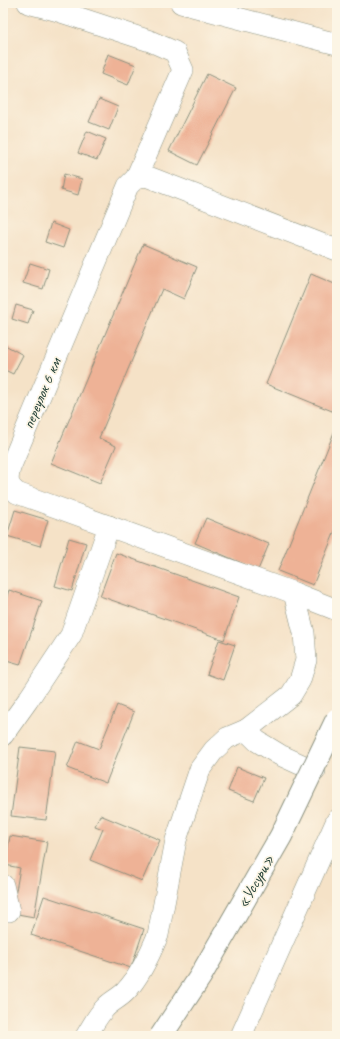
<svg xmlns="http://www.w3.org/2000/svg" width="340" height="1039" viewBox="0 0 340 1039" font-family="Caveat,sans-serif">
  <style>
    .building { fill: #eeb296 }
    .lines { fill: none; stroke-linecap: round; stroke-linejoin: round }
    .minor-casing { stroke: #8a907e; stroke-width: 22 }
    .minor { stroke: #fff; stroke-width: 21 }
    .highway-bridge-casing { stroke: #8a907e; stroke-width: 24; stroke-linecap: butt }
    .highway-bridge { stroke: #fff; stroke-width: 22 }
    .labels { text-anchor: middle; stroke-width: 3.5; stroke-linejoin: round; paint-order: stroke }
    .street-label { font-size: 16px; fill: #1f3d34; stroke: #fcf5e5 }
  </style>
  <rect width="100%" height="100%" fill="#fcf5e5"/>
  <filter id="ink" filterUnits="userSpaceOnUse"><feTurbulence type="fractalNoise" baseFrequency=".025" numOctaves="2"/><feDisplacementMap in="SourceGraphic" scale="8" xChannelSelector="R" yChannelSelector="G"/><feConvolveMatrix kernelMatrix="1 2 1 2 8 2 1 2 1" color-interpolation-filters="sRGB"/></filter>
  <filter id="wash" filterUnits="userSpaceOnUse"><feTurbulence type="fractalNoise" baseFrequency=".012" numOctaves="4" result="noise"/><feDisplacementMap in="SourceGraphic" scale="16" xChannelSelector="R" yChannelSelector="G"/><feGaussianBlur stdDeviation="0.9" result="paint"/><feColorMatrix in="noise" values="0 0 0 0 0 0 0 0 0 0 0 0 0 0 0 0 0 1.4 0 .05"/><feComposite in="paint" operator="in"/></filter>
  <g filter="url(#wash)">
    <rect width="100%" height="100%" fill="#f5e2c7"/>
    <g id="blocks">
      <g class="building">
        <polygon points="108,54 136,65 128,85 101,74"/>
        <polygon points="207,74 236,88 197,165 169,151"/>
        <polygon points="99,99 118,107 109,130 89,122"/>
        <polygon points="87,131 106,139 97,160 78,153"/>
        <polygon points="64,174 82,179 78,195 61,190"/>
        <polygon points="51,223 69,230 63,248 45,242"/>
        <polygon points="143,244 197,267 184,299 162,289 99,438 116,446 100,483 51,463"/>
        <polygon points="30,263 49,269 43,289 23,283"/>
        <polygon points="311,274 337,285 337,413 266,384"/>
        <polygon points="16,305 33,310 28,324 12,319"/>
        <polygon points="5,345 23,355 13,374 3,369 3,350"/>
        <polygon points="337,425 337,526 313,585 278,571"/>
        <polygon points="15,510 48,520 40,546 7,536"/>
        <polygon points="206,518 269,544 258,570 195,543"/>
        <polygon points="69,538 86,543 72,591 55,586"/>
        <polygon points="116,553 239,597 224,640 100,596"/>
        <polygon points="9,590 42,601 20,665 3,660 3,609"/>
        <polygon points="219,640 235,645 223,680 207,674"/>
        <polygon points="117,705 134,712 106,783 67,768 78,741 99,749"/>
        <polygon points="20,747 55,751 46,820 11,816"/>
        <polygon points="237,767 264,778 254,801 228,791"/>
        <polygon points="100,815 160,840 142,881 90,860 103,829 95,826"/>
        <polygon points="10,836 47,842 34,917 12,913 20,868 5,865"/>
        <polygon points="44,896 144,929 131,968 31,935"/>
      </g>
    </g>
  </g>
  <g filter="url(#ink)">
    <use href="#blocks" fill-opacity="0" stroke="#8a907e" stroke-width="1"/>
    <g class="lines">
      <defs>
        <g id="minor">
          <path d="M28,3L55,10L150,41L175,52L183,70L136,178L128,186L10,468C7,480 7,485 17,493L294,593L337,610"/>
          <polyline points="181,3 337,44"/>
          <polyline points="136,178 146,176 337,250"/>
          <polyline points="246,730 291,695 300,680 306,660 304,633 294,593"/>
          <polyline points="3,735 28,700 71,635 109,526"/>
          <polyline points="3,885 9,911"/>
          <path d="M86,1036C92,1027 97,1016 105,1008C111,1001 120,998 126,991C139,977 151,952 158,935L176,840L200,769L214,750L227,738L246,730L257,741L280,755L315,771"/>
          <polyline points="241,1036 337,820"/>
        </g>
      </defs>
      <use href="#minor" class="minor-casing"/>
      <use href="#minor" class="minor"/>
      <defs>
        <polyline id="highway-bridge" points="161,1036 200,977 281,836 337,719"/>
      </defs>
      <use href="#highway-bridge" class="highway-bridge-casing"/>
      <use href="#highway-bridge" class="highway-bridge"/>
    </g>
  </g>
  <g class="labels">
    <g class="street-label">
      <text transform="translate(41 393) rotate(-67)" y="6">переулок 6 км</text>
      <text transform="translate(255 881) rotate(-60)" y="6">«Уссури»</text>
    </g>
  </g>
  <rect width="340" height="1039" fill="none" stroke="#fcf5e5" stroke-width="16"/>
</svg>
